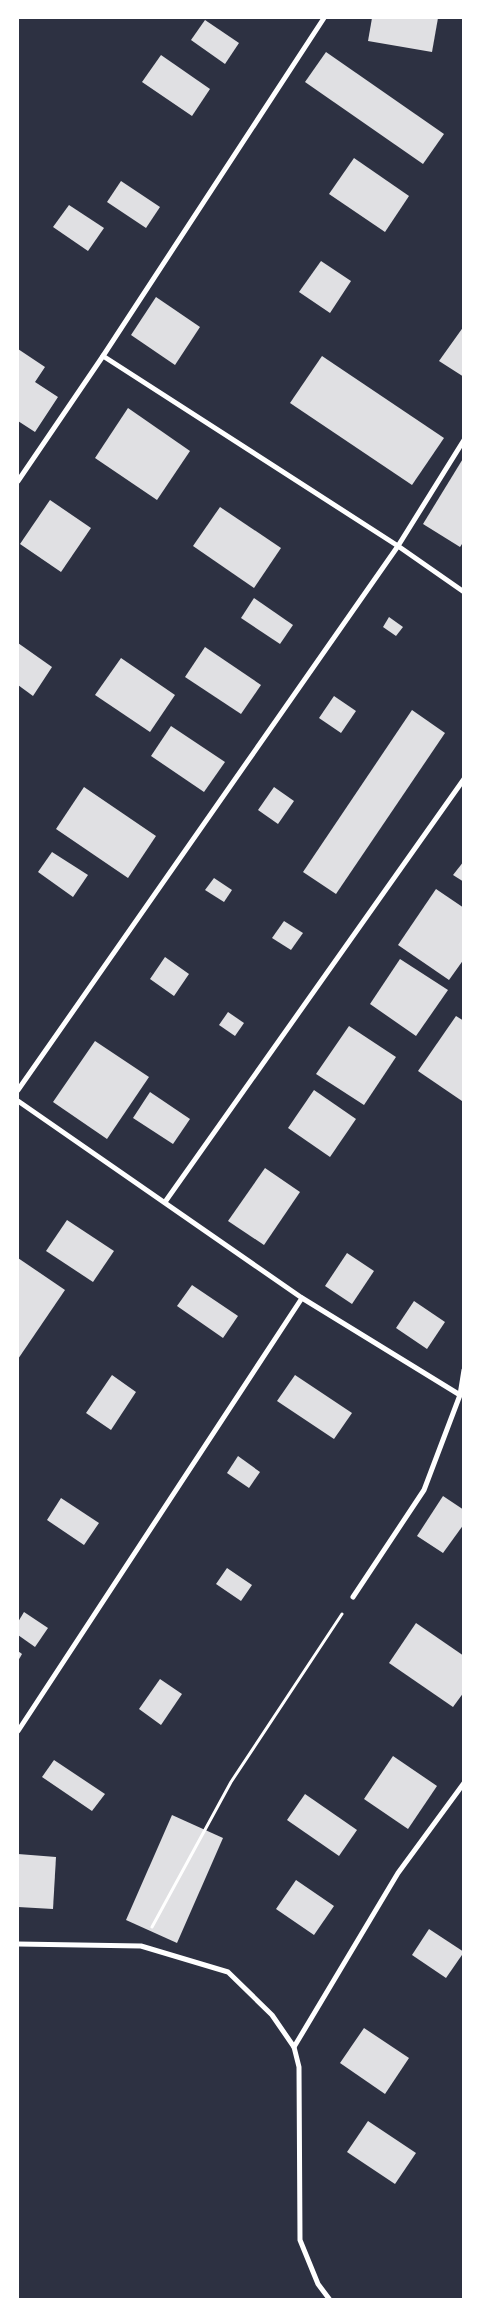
<svg xmlns="http://www.w3.org/2000/svg" width="481" height="2317" viewBox="0 0 481 2317" font-family="Commissioner,sans-serif">
  <style>
    .building { fill: #e0e0e3 }
    .lines { fill: none; stroke-linecap: round; stroke-linejoin: round }
    .path { stroke: #fff; stroke-width: 3 }
    .minor { stroke: #fff; stroke-width: 5 }
  </style>
  <rect width="100%" height="100%" fill="#2d3142"/>
  <g class="building">
    <polygon points="372,18 438,18 432,52 368,41"/>
    <polygon points="205,20 239,43 225,64 191,40"/>
    <polygon points="326,52 444,134 423,164 305,82"/>
    <polygon points="161,55 210,89 192,116 142,82"/>
    <polygon points="354,158 409,196 385,232 329,194"/>
    <polygon points="121,181 160,207 146,228 107,202"/>
    <polygon points="69,205 104,228 88,251 53,227"/>
    <polygon points="321,261 351,281 330,313 299,292"/>
    <polygon points="156,297 200,327 175,365 131,335"/>
    <polygon points="464,326 464,377 439,361"/>
    <polygon points="18,349 45,367 35,382 58,397 35,432 18,421"/>
    <polygon points="322,356 444,438 412,485 290,403"/>
    <polygon points="128,408 190,451 157,500 95,458"/>
    <polygon points="464,457 464,541 460,547 423,524"/>
    <polygon points="50,500 91,528 61,572 20,544"/>
    <polygon points="220,507 281,548 254,588 193,546"/>
    <polygon points="254,598 293,625 280,644 241,618"/>
    <polygon points="389,617 403,627 396,636 383,627"/>
    <polygon points="18,643 52,667 33,696 18,685"/>
    <polygon points="205,647 261,685 241,714 185,677"/>
    <polygon points="121,658 175,695 150,732 95,695"/>
    <polygon points="334,696 356,711 341,733 319,718"/>
    <polygon points="412,710 445,733 336,894 303,872"/>
    <polygon points="171,726 225,762 204,792 151,756"/>
    <polygon points="84,787 156,836 128,878 56,829"/>
    <polygon points="274,787 294,801 278,824 258,810"/>
    <polygon points="52,852 88,875 73,897 38,872"/>
    <polygon points="464,861 464,882 453,875"/>
    <polygon points="214,878 232,890 224,902 205,890"/>
    <polygon points="436,889 464,908 464,959 449,980 398,945"/>
    <polygon points="284,921 303,933 291,950 272,938"/>
    <polygon points="165,957 189,974 174,996 150,979"/>
    <polygon points="400,959 448,990 416,1036 370,1004"/>
    <polygon points="228,1012 244,1023 235,1036 219,1025"/>
    <polygon points="456,1016 464,1021 462,1101 418,1071"/>
    <polygon points="349,1026 396,1057 364,1105 316,1074"/>
    <polygon points="95,1041 149,1077 107,1139 53,1102"/>
    <polygon points="314,1090 356,1119 330,1157 288,1128"/>
    <polygon points="150,1092 190,1119 173,1144 133,1118"/>
    <polygon points="265,1168 300,1192 264,1245 228,1221"/>
    <polygon points="67,1220 114,1251 93,1282 46,1251"/>
    <polygon points="347,1253 374,1271 352,1304 325,1286"/>
    <polygon points="18,1258 65,1290 18,1359"/>
    <polygon points="192,1285 238,1316 223,1338 177,1306"/>
    <polygon points="414,1301 445,1322 427,1349 396,1328"/>
    <polygon points="112,1375 136,1392 111,1430 86,1413"/>
    <polygon points="295,1375 352,1413 334,1439 277,1401"/>
    <polygon points="238,1456 260,1472 249,1488 227,1473"/>
    <polygon points="443,1496 464,1510 464,1524 443,1553 417,1536"/>
    <polygon points="61,1498 99,1523 84,1545 47,1520"/>
    <polygon points="227,1568 252,1585 241,1601 216,1584"/>
    <polygon points="24,1612 48,1628 35,1647 18,1635 18,1622"/>
    <polygon points="416,1623 464,1656 464,1692 453,1707 389,1663"/>
    <polygon points="18,1651 22,1654 18,1661"/>
    <polygon points="160,1679 182,1694 161,1725 139,1709"/>
    <polygon points="393,1756 437,1786 408,1829 364,1799"/>
    <polygon points="54,1760 105,1794 92,1811 42,1777"/>
    <polygon points="305,1794 357,1830 339,1856 287,1820"/>
    <polygon points="172,1815 223,1838 177,1943 126,1920"/>
    <polygon points="18,1854 56,1857 53,1909 18,1907"/>
    <polygon points="296,1880 334,1906 314,1935 276,1909"/>
    <polygon points="429,1929 464,1952 446,1978 412,1955"/>
    <polygon points="364,2028 409,2058 385,2094 340,2063"/>
    <polygon points="368,2121 416,2153 395,2184 347,2152"/>
  </g>
  <g class="lines">
    <polyline class="path" points="152,1927 231,1782 342,1614"/>
    <g class="minor">
      <polyline points="103,356 398,546 464,592"/>
      <polyline points="18,481 103,356 324,18"/>
      <polyline points="18,1090 398,546 464,440"/>
      <polyline points="18,1101 302,1298 460,1395"/>
      <polyline points="165,1202 464,779"/>
      <polyline points="353,1597 424,1490 460,1395 464,1370"/>
      <polyline points="18,1731 302,1298"/>
      <polyline points="18,1944 141,1946 228,1972 272,2015 294,2047 299,2067 300,2240 318,2284 330,2300"/>
      <polyline points="294,2047 398,1873 464,1783"/>
    </g>
  </g>
  <rect width="481" height="2317" fill="none" stroke="#ffffff" stroke-width="38"/>
</svg>
